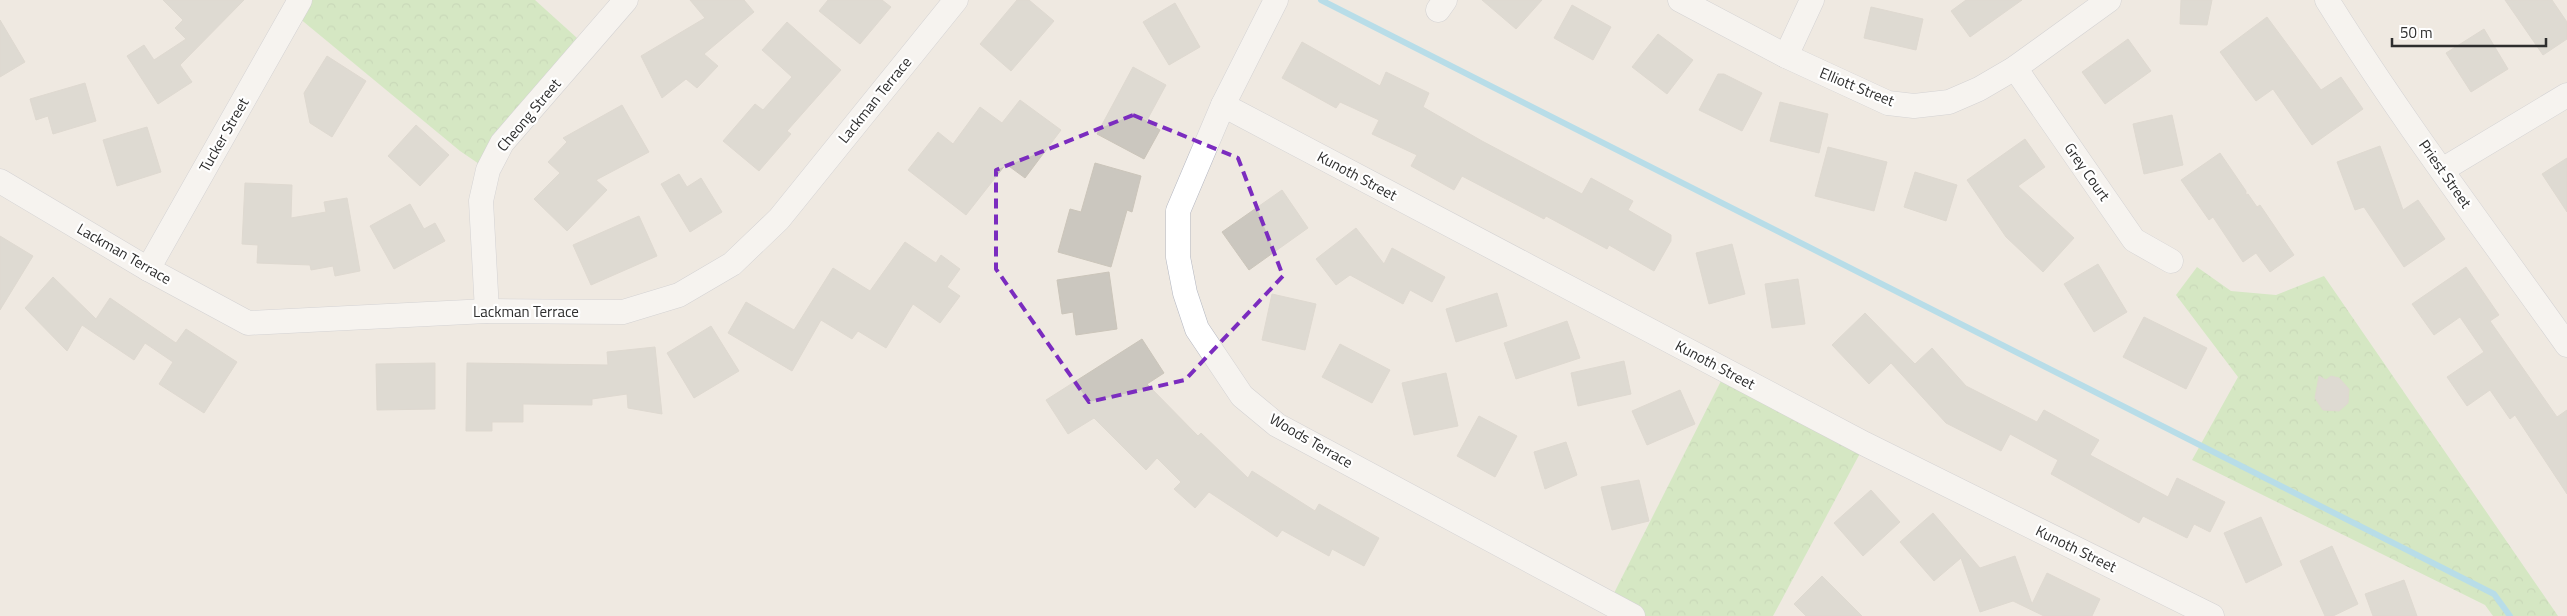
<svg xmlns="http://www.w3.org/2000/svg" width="2567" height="616" viewBox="0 0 2567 616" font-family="'Titillium Web',sans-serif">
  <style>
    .park { fill: url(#park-crowns) }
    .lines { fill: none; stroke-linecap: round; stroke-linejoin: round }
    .stream { stroke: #75cff0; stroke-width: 6 }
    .building { fill: #cbc7bf; stroke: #cbc5ba }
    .minor-casing { stroke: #b4b7c1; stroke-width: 25 }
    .minor { stroke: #fff; stroke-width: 24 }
    .marked { fill: none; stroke: #7b2cbf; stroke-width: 4; stroke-dasharray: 10 6; stroke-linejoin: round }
    .labels { text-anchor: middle; stroke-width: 4.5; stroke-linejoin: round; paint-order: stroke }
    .street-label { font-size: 15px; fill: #2e2e2e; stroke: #fff }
  </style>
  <defs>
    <pattern id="park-crowns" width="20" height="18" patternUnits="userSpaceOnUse" patternTransform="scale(1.25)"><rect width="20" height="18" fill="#b6e59e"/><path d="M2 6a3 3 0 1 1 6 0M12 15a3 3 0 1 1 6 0" fill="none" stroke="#9dc588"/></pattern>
  </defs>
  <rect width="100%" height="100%" fill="#efe9e1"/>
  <g class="park">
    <polygon points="300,0 535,0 587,47 488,170 460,151 293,13"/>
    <polygon points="2197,267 2231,291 2276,295 2324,276 2558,616 2493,616 2485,605 2192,460 2238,377 2176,295"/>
    <polygon points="1726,371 1865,444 1773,616 1633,616 1609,603"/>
  </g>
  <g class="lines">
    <polyline class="stream" points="1321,0 2494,594 2510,616"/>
  </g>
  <g class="building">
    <polygon points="163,0 244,0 180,65 192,82 158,104 127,56 144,45 154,60 186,39 175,28 183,20"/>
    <polygon points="690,0 744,0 754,12 704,54 718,66 697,88 686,79 662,98 641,56 705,18"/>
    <polygon points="828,0 882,0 891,7 860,44 819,11"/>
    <polygon points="1017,0 1029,0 1054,21 1011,71 980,44"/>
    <polygon points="1482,0 1542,0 1516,29"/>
    <polygon points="1966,0 2022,0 1970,37 1951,11"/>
    <polygon points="2181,0 2212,0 2207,25 2180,24"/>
    <polygon points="2505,0 2552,0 2567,22 2567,39 2543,55"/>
    <polygon points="1175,3 1200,47 1169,65 1143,22"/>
    <polygon points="1572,5 1611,27 1593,60 1554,38"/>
    <polygon points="1871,7 1923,19 1916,50 1864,38"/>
    <polygon points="2267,17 2321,90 2341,77 2363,109 2312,145 2273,89 2256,101 2220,52"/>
    <polygon points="0,20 25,62 0,77"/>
    <polygon points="787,22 841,70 787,131 791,134 759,171 723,141 755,104 763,110 792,77 762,50"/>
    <polygon points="2484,29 2508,69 2471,92 2446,53"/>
    <polygon points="1658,34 1693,60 1667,94 1632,67"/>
    <polygon points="2128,39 2151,71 2105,104 2082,72"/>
    <polygon points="1302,42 1380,86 1386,72 1429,93 1423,107 1482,141 1582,194 1591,178 1633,201 1628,210 1671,235 1671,241 1654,271 1609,245 1607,249 1546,216 1544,219 1462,176 1454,190 1411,166 1417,155 1372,134 1379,120 1340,102 1336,108 1282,78"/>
    <polygon points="327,56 366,81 332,137 310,123 304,93"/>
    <polygon points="1133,67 1166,85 1146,122 1160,130 1144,159 1097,134"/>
    <polygon points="1718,74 1724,74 1762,93 1742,131 1699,110"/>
    <polygon points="85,83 96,121 53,134 48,116 36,120 30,99"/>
    <polygon points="1020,100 1061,130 1025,178 1006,164 966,215 908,170 938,132 953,144 980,107 1002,123"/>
    <polygon points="1780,102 1828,114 1819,153 1770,141"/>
    <polygon points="622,105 649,152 596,180 607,190 567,231 534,199 560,173 548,162 567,142 563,138"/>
    <polygon points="2172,115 2183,165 2144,174 2133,124"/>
    <polygon points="416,125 449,155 420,186 388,156"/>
    <polygon points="147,127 161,172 117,186 103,140"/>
    <polygon points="2025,139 2045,167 2018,186 2074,238 2043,272 2006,237 1967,180"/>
    <polygon points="2380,146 2403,210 2418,200 2445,239 2404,267 2364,207 2355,210 2337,162"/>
    <polygon points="1828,147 1887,162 1874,211 1815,196"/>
    <polygon points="2220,153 2246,191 2246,195 2248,194 2257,207 2260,205 2294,255 2270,272 2256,253 2243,262 2213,217 2209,220 2181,180"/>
    <polygon points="2567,158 2567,212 2542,174"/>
    <polygon points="1095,163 1141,176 1132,212 1127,210 1111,267 1058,252 1070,209 1081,212"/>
    <polygon points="1915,172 1957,185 1946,221 1904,207"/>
    <polygon points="679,174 687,187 701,178 722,212 690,232 661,184"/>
    <polygon points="245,183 292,185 291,218 326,212 324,202 347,198 360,271 335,276 333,266 311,270 310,265 257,263 258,245 242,244"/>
    <polygon points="1282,190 1308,228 1249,270 1222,232"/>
    <polygon points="410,204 424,229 435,223 445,241 394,269 370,226"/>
    <polygon points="639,216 657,256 591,285 573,245"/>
    <polygon points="1356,228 1384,264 1392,248 1445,277 1432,302 1410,290 1403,304 1350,275 1336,285 1316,259"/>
    <polygon points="0,236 33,256 0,310"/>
    <polygon points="905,242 936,263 941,255 960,269 947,287 960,296 940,323 913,304 886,348 858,331 852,339 821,320 792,371 728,333 746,302 794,330 833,268 870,291"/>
    <polygon points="1732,244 1745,294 1709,304 1696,253"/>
    <polygon points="2098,264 2127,312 2094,332 2064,284"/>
    <polygon points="2466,267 2499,315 2490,321 2557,417 2567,410 2567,494 2515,415 2510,419 2490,390 2467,406 2447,377 2484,352 2460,317 2434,335 2412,304"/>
    <polygon points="1109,272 1117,329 1076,335 1073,312 1062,314 1057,280"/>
    <polygon points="53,277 96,319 110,298 176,343 186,329 237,362 204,413 159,384 173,362 145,343 134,360 82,325 67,351 25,308"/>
    <polygon points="1798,279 1805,324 1772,328 1765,284"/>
    <polygon points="1497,293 1507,326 1456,342 1446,309"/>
    <polygon points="1272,294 1316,304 1305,350 1262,340"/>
    <polygon points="1865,313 1915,364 1932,348 1966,386 2037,422 2044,410 2099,440 2090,455 2168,497 2177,478 2225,502 2210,532 2194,524 2187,538 2143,516 2139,523 2051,474 2058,460 2010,434 2001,451 1946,423 1891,363 1869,384 1832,345"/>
    <polygon points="2144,317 2207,348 2186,389 2123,357"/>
    <polygon points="1567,321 1580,358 1516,379 1504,343"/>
    <polygon points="711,326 739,371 694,398 667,353"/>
    <polygon points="1142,339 1164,373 1147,384 1198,436 1201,433 1248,478 1252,471 1315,511 1319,504 1379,538 1364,566 1332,549 1329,556 1282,530 1277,537 1209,492 1195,508 1174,489 1181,482 1157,458 1146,470 1094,418 1068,434 1046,400"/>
    <polygon points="1340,344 1390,370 1372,403 1322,377"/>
    <polygon points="655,347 662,414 628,408 627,394 592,399 592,405 523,404 523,422 492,422 492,431 466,431 467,363 608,365 607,352"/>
    <polygon points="1624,361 1631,394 1578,406 1571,373"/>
    <polygon points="435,363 435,409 377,410 376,364"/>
    <polygon points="1446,373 1458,426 1414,435 1402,383"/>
    <polygon points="2319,376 2326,380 2331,376 2339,378 2349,389 2348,403 2339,411 2323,410 2315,398"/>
    <polygon points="1680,390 1695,424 1647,445 1632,411"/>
    <polygon points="1479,416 1517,436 1495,477 1457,456"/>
    <polygon points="1566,442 1577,475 1545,489 1534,452"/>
    <polygon points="1639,480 1649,521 1612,530 1601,487"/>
    <polygon points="1871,490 1900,522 1863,556 1834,523"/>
    <polygon points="1933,513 1980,568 2015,556 2032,604 2047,573 2100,599 2092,616 2044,616 2013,601 1980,612 1961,558 1934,581 1900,542"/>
    <polygon points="2261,517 2282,565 2246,583 2224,533"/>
    <polygon points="2332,546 2358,604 2333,616 2325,616 2300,561"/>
    <polygon points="1822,576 1862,616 1806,616 1794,604"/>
    <polygon points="2404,580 2417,616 2373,616 2365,594"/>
  </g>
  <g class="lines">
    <defs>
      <g id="minor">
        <polyline points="1276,0 1223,105 1178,211 1178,257 1185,293 1197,329 1242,396 1277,425 1633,616"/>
        <polyline points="1680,0 1786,56 1888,103 1914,106 1949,102 1979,89 2015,68 2109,0"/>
        <path d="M2327,0C2401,119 2486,231 2567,345"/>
        <polyline points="1438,10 1445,0"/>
        <polyline points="1786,56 1812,0"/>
        <polyline points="2015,68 2134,240 2171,261"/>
        <polyline points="1223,105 1865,444 2212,616"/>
        <polyline points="2442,170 2567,95"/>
        <polyline points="0,181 148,269 248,323 487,311 623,312 679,295 732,264 779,219 956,0"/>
        <polyline points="148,269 300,0"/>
        <polyline points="487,311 481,201 488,170 502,143 626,0"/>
      </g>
    </defs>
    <use href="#minor" class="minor-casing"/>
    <use href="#minor" class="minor"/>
  </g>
  <path d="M0 0H2567V616H0ZM1133,115L1238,158L1283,276L1185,380L1089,402L996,269V170Z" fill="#efe9e1" fill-opacity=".55" fill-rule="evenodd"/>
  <path class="marked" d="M1133,115L1238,158L1283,276L1185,380L1089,402L996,269V170Z"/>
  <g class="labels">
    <g class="street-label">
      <text transform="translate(1857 87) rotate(22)" y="5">Elliott Street</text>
      <text transform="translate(875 100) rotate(-51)" y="5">Lackman Terrace</text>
      <text transform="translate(529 115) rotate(-50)" y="5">Cheong Street</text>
      <text transform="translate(224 135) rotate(-60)" y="5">Tucker Street</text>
      <text transform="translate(2087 172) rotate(55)" y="5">Grey Court</text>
      <text transform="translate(2445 174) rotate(55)" y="5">Priest Street</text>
      <text transform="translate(1357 176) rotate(28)" y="5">Kunoth Street</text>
      <text transform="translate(124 254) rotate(30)" y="5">Lackman Terrace</text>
      <text x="526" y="317">Lackman Terrace</text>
      <text transform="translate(1715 365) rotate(28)" y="5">Kunoth Street</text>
      <text transform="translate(1311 441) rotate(30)" y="5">Woods Terrace</text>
      <text transform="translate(2076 549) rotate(26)" y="5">Kunoth Street</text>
    </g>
  </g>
  <path d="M2392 38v8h154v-8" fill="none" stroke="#2e2e2e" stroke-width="2.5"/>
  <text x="2400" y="38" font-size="15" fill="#2e2e2e" stroke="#ffffff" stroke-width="4" paint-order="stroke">50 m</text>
</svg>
